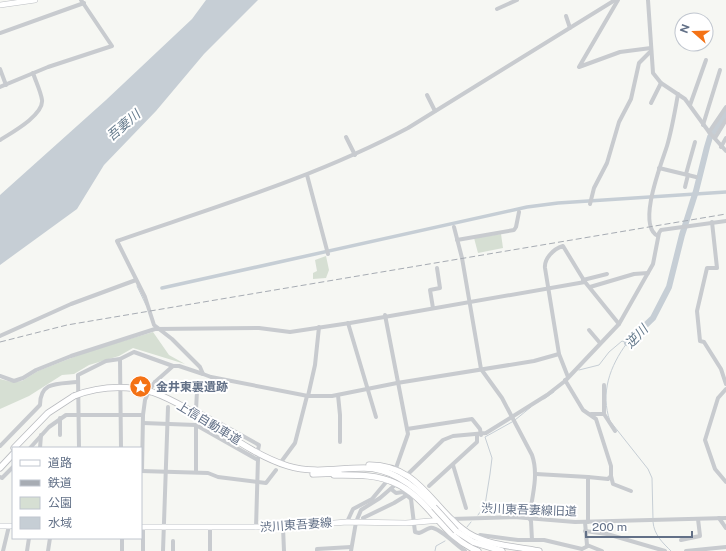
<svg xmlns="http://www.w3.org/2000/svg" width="726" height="551" viewBox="0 0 726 551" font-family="'Public Sans','Noto Sans JP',sans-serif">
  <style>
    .green { fill: #d6dfd3 }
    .water { fill: #c6ced5 }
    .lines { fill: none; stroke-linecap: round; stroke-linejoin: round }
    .stream { stroke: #c6ced5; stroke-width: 1 }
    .canal { stroke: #c6ced5; stroke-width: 3.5 }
    .river { stroke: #c6ced5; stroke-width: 6 }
    .major-casing { stroke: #bbbec2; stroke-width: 6 }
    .highway-casing { stroke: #babcc0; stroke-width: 7 }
    .minor { stroke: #c8cbcf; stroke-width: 4 }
    .major { stroke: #fff; stroke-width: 5 }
    .highway { stroke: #fff; stroke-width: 5.5 }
    .rail { stroke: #a7acb3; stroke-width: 1; stroke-dasharray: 6 3; stroke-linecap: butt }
    .highway-bridge-casing { stroke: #babcc0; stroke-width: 7; stroke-linecap: butt }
    .highway-bridge { stroke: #fff; stroke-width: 5.5 }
    .labels { text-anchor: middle; stroke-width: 4; stroke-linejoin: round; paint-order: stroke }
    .poi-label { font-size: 12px; font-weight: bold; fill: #627087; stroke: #fff; text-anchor: start }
    .street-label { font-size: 12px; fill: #627087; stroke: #fff }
    .water-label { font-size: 13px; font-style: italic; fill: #63798b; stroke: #fff }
  </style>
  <rect width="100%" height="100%" fill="#f6f7f3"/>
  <g class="green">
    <polygon points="501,234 503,248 478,253 474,238"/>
    <polygon points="326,256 329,270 326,278 313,279 313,273 317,271 315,260"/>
    <polygon points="153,332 169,355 185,364 133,348 119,356 89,365 74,374 62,375 29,396 0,409 0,379 12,382 22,381 38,371 89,351"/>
  </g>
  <polygon class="water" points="206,0 258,0 204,54 156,111 104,165 77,209 0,265 0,195 106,100 192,19"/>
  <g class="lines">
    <g class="stream">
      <polyline points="137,286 146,305"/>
      <path d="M579,370L599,365L609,352L622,341L627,343C610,366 600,393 610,421L648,469L652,478L653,519"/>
      <polyline points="544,399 554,392"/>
      <polyline points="515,420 531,407"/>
      <polyline points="478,515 485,505 490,474 492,458 485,437 512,422"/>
      <path d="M653,522C654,535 663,543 671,551"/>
      <polyline points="467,527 471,522"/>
      <polyline points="435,551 436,546 445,541"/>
    </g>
    <polyline class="canal" points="162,288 527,207 558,203 726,192"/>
    <polyline class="river" points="627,343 653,318 669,287 682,235 696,191 707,147 710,137 726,113"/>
    <defs>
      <g id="major">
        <polyline points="0,5 35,0"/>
        <polyline points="0,526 13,526"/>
        <polyline points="141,527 283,527 347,522 406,523 442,520"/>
      </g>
      <g id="highway">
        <path d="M152,392C200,409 240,451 288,466C314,474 338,468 364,468C392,468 416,487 434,507"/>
        <polyline points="14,448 48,413 74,396"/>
        <path d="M369,465C421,465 432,510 468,533C489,546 515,546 539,551"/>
        <polyline points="0,468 13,454"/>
        <polyline points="313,474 339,473"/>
        <path d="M334,475C355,475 376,474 395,483C429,498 442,537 478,551"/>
        <polyline points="456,531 473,542 502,551"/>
      </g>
    </defs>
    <use href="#major" class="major-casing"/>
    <use href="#highway" class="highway-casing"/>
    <g class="minor">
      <polyline points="618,0 579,67 620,52 651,48"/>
      <polyline points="648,0 653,73 661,83 685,99 709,132 726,151"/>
      <polyline points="497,9 517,0"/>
      <polyline points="566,16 570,28"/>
      <polyline points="0,33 84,3"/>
      <polyline points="0,69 6,85"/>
      <polyline points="0,87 48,67 112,46 81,0"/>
      <polyline points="427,95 435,111"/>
      <polyline points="651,103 661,83"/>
      <polyline points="690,105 706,60"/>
      <polyline points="703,125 720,70"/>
      <polyline points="709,132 726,107"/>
      <polyline points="346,137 355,155"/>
      <polyline points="715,138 726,120"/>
      <path d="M0,140C11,133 44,115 42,100C41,92 36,82 33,73"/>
      <polyline points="721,147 726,138"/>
      <polyline points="659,168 696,177"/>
      <polyline points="686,174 695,142"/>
      <polyline points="307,175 328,254"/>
      <polyline points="685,187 688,175"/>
      <polyline points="590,204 594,188 607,163 619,122 631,99 639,63 651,51"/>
      <polyline points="712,222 717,268 707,268 697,311 700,341 704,342 721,369 726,384"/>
      <path d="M454,227L462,258L481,369L502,398L532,455C539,475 532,497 529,518L531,521L532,540"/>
      <path d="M658,236C636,226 662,162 667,146C672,129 675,111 678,94"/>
      <polyline points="457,240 514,230 516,227 519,212"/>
      <polyline points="583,280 607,274"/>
      <polyline points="590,287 634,274 648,273"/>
      <polyline points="433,308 430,290 440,288 437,268"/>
      <polyline points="385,315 408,434 396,468"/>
      <polyline points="348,323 376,417"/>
      <polyline points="589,330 600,343"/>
      <polyline points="0,336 71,304 136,280"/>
      <path d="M559,354L534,361L397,383L332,396H308L211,377L203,374L200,367L172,339L154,325L145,297L117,241C215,207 316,177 408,128L615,0"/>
      <polyline points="120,359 121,448"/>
      <polyline points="0,376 14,381 23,378 36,370 71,356 155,329 259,328 290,332 350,323 585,282"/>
      <path d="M568,377L559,354L545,268C544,259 553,249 563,246L585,282L619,324"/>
      <polyline points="565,380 583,410 596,419 611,466 611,476 608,479 588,477"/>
      <polyline points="155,382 169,387 194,389 197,391 196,410 259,445 258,450"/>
      <polyline points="604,385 604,414 615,431"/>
      <polyline points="726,389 718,398 705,440 715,469 726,482"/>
      <polyline points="338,395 340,415 340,442"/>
      <polyline points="308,396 315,365 319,327"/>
      <polyline points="591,414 604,414"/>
      <polyline points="60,418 60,435"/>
      <polyline points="143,423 196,425"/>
      <polyline points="407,429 472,419 480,429 481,435"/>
      <path d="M0,446L40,405C40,381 58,384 77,382"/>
      <polyline points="30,448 49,427 66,415 143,415"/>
      <polyline points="40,448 41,435"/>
      <polyline points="79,448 78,375 106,361 120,359 134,352 173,366"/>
      <polyline points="281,462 295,443 307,396"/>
      <polyline points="453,465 466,508"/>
      <polyline points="141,471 208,473 218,477 266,483 276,470"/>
      <polyline points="142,471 143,415 145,400 150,389 155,382 173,366 179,366 203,374"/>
      <polyline points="196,472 196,425 258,460"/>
      <polyline points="408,474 443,440 453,436 486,433 547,395 565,381 619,324 653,264 659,233 661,230 726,221"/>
      <polyline points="536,474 588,477 588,522"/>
      <polyline points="611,476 613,484 631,491"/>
      <polyline points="0,477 2,478 13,467"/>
      <polyline points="429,486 477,442 477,435"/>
      <path d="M391,489L396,493L403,492L411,499L415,532L419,533C423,532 426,529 430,528C438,526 457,546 465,551"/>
      <polyline points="363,518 394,503 407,495"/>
      <polyline points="719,518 726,528"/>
      <polyline points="451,519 514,517 575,522 726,518"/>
      <polyline points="347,522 353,509 372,499 387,481"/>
      <polyline points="585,522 587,545 602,551"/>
      <polyline points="210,527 210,551"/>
      <polyline points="283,527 284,551"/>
      <polyline points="256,528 258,458"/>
      <polyline points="585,531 607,534 665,551"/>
      <polyline points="480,535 518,540 544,540 582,549 588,546"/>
      <polyline points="681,540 700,536 698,519"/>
      <polyline points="3,551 9,526"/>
      <polyline points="27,551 29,538"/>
      <polyline points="48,551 50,538"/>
      <polyline points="122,551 122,538"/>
      <polyline points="143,551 143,527"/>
      <polyline points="163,551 168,407"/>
      <polyline points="173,551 173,541"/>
      <polyline points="317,551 317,549 351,547"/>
      <polyline points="351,551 356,522 361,510 380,498 395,485"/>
      <polyline points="686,551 726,547"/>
    </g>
    <use href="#major" class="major"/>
    <use href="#highway" class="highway"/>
    <polyline class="rail" points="0,342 67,325 726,214"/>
    <defs>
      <g id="highway-bridge">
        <path d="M74,396C100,386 125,385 152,392"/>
        <polyline points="434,507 456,531"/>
      </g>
    </defs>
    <use href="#highway-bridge" class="highway-bridge-casing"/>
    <use href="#highway-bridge" class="highway-bridge"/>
  </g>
  <defs>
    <symbol id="sight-disc" viewBox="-11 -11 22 22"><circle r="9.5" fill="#f47215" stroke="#fff"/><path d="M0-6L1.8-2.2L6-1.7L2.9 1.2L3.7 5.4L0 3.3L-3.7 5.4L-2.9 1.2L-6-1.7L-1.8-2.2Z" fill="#fff"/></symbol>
  </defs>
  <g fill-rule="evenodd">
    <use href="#sight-disc" x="128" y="374" width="25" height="25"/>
  </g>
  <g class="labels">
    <g class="poi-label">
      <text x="156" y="391">金井東裏遺跡</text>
    </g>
    <g class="street-label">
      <text transform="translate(209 423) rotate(31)" y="4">上信自動車道</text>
      <text transform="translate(529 510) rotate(2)" y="4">渋川東吾妻線旧道</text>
      <text transform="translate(296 525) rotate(-4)" y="4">渋川東吾妻線</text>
    </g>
    <g class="water-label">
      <text transform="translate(123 125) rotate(-41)" y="5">吾妻川</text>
      <text transform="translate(636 336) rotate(-47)" y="5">逆川</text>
    </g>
  </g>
  <rect x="12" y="447" width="130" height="92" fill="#ffffff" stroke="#c0c6cf"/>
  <rect x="20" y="460" width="20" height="6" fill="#ffffff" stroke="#c0c6cf"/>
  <text x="48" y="467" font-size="12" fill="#627087">道路</text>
  <rect x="20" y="480" width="20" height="6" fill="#a7acb3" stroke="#c0c6cf"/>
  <text x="48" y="487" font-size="12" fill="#627087">鉄道</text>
  <rect x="20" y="497" width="20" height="12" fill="#d6dfd3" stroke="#c0c6cf"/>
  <text x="48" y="507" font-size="12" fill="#627087">公園</text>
  <rect x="20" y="517" width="20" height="12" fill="#c6ced5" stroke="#c0c6cf"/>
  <text x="48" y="527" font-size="12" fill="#627087">水域</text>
  <g transform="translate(694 32) rotate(290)"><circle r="19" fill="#ffffff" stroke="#c0c6cf"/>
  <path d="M0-3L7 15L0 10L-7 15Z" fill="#f47215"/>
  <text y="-6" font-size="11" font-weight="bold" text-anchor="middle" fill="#627087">N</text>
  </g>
  <path d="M586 531v6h106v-6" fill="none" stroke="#627087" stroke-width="2"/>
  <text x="592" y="531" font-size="12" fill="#627087" stroke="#ffffff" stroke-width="3" paint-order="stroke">200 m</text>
</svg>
